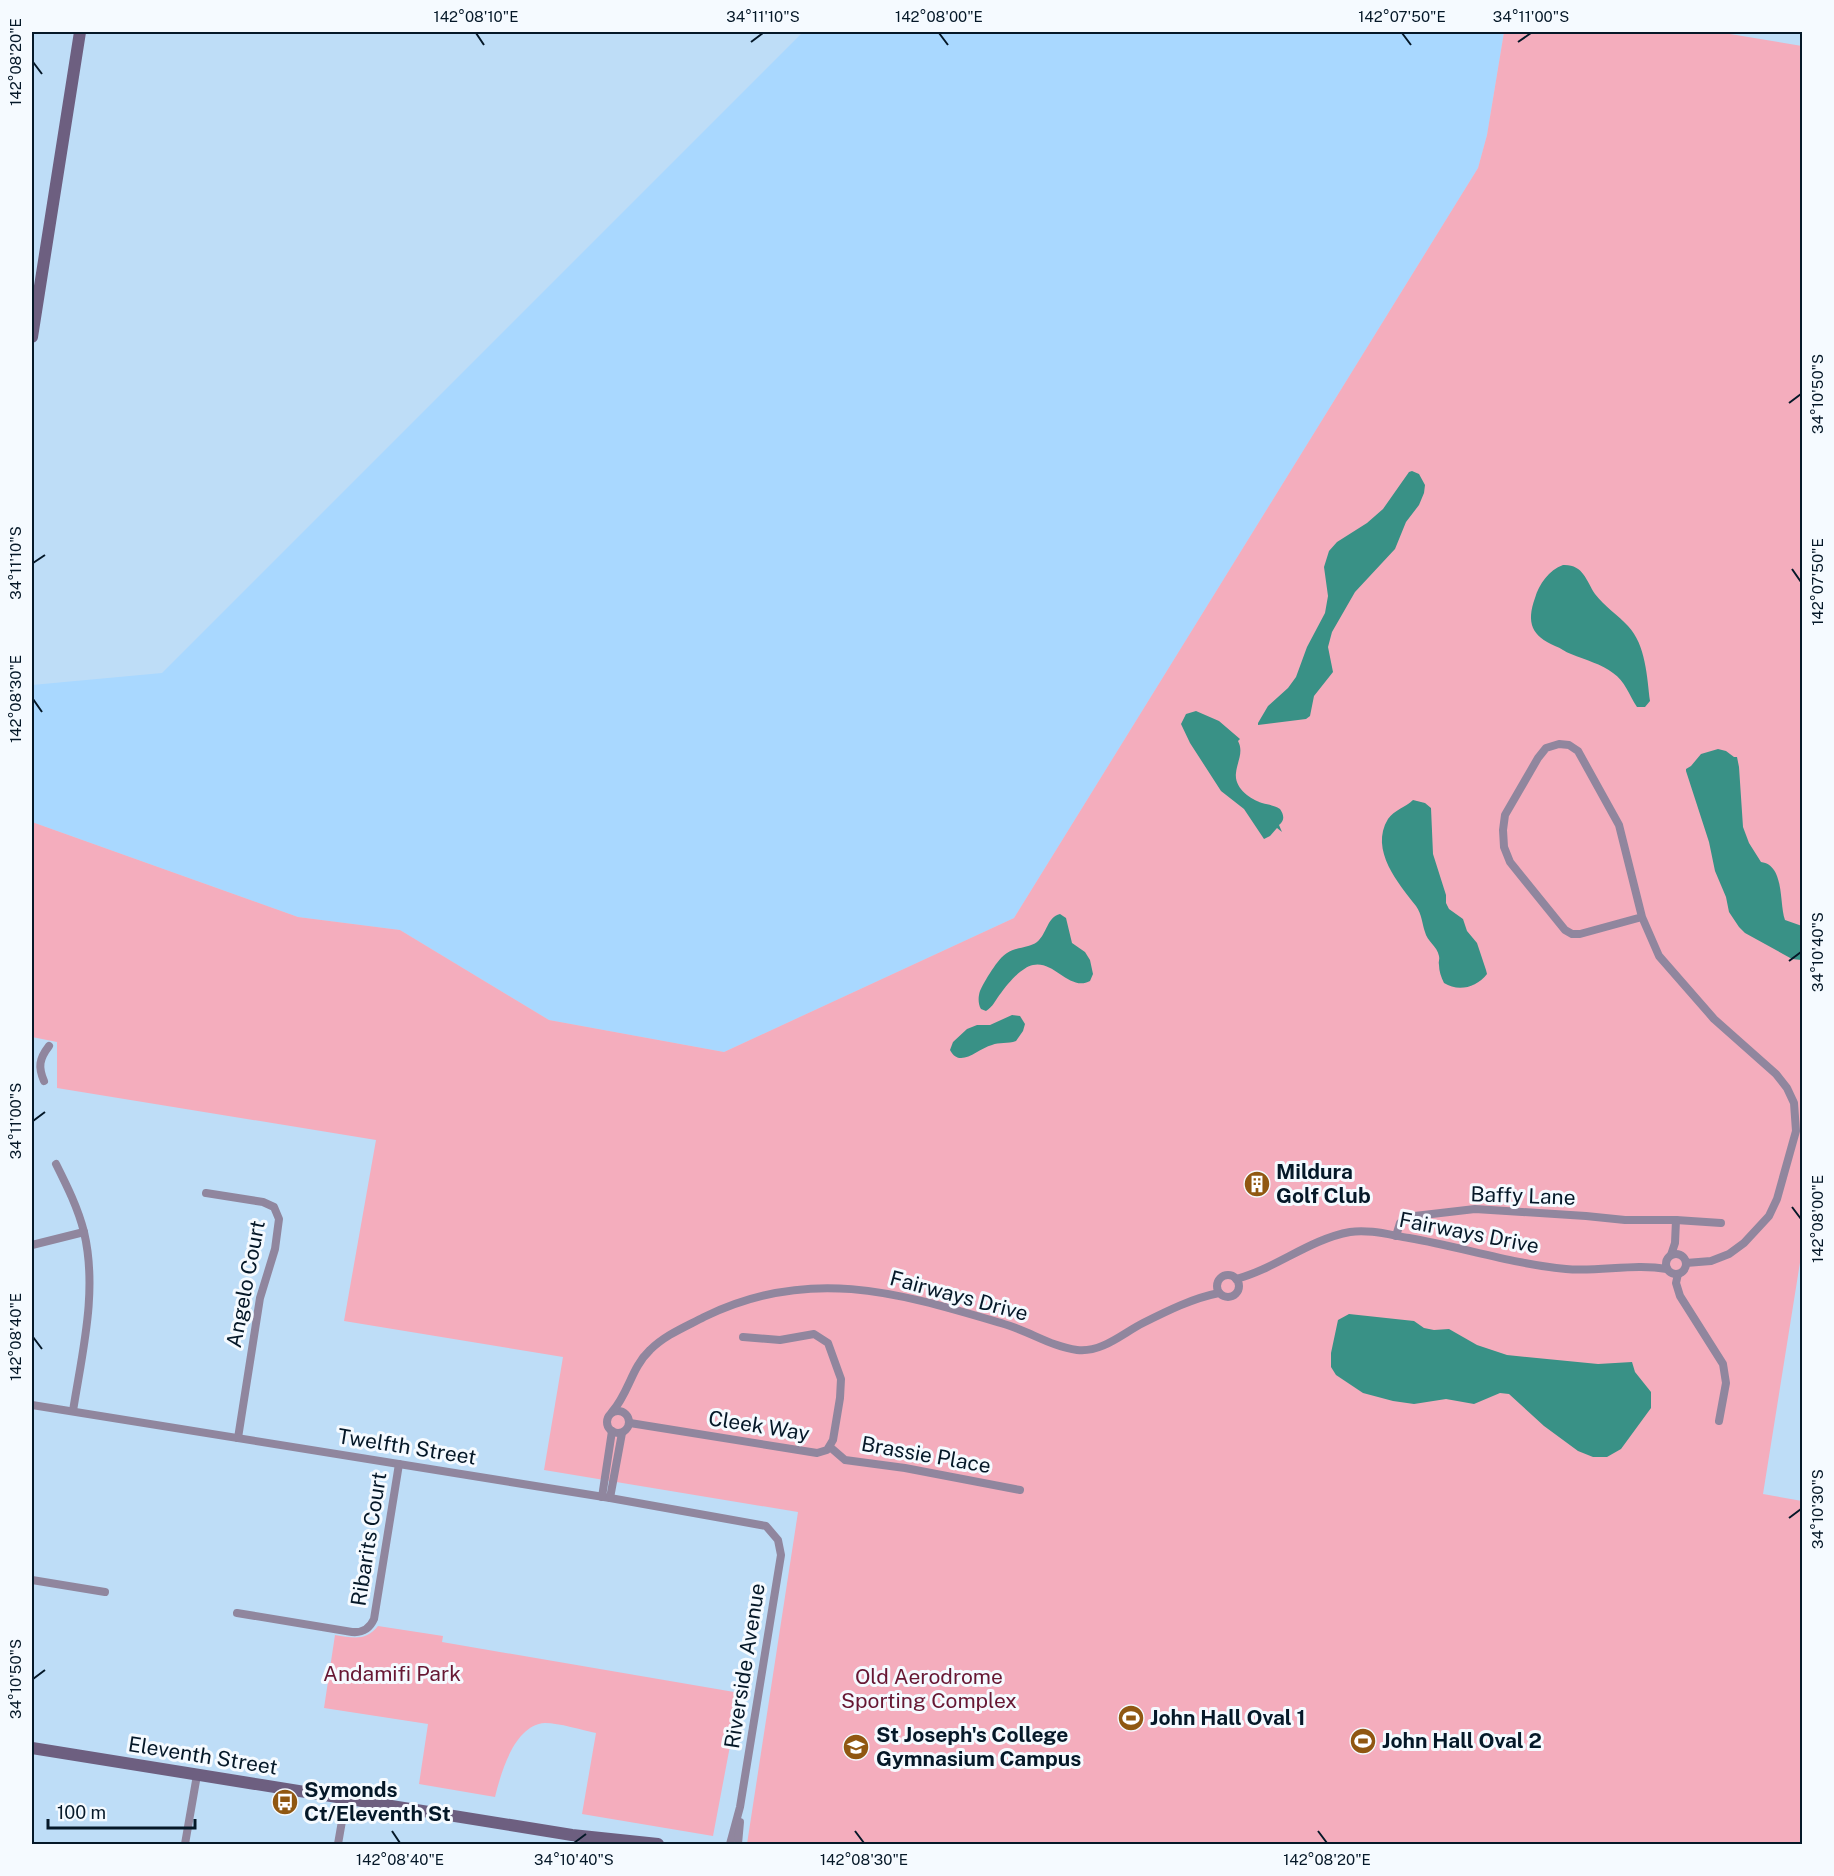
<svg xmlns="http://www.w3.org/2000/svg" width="1834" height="1876" viewBox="0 0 1834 1876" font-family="'Public Sans',sans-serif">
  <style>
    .built { fill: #a9d8ff }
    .green { fill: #f4adbd }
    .water { fill: #399186 }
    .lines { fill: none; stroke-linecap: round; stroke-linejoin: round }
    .street { stroke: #90869e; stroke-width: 8 }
    .secondary { stroke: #6d5f80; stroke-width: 12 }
    .ticks { fill: none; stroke: #051828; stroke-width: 2 }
    .labels { text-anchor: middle; stroke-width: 6; stroke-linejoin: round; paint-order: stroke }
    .poi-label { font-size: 21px; font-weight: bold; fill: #051828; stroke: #f5faff; text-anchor: start }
    .street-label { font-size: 21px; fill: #051828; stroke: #f5faff }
    .park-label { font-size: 21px; fill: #671733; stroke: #f5faff }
    .neatline { fill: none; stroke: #051828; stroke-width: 2 }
    .ticks-label { font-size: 15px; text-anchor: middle; fill: #051828 }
  </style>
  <rect width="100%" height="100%" fill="#beddf7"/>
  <polygon class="built" points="803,32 1504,32 1487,135 1478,168 1014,918 724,1052 549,1020 400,930 298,917 32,822 32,685 162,673"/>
  <g class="green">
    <polygon points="1504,32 1718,32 1802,46 1802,1250 1763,1494 1802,1501 1802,1844 747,1844 798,1512 544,1470 563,1357 344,1321 376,1140 57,1088 57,1042 32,1037 32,822 298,917 400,930 549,1020 724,1052 1014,918 1478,168 1487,135"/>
    <path d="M378,1626L443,1636L442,1642L740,1693L713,1836L582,1814L596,1733C582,1730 559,1723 545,1723C514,1725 501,1773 495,1797L419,1784L428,1724L324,1708L335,1635C354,1638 366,1641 378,1626Z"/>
  </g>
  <g class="water">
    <polygon points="1412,471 1419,474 1425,485 1424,493 1419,505 1406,522 1395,549 1355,592 1332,632 1328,647 1333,672 1314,696 1310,716 1306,719 1258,725 1258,723 1268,706 1288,688 1296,677 1307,647 1325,613 1328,596 1324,567 1329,551 1337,542 1367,523 1383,509 1409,472"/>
    <path d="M1563,565C1583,564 1586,580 1595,594C1604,606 1618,615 1628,626C1646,645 1647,677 1650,701L1645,707H1637C1629,695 1625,681 1613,673C1601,664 1586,660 1571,654C1565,652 1561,648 1555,646C1532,636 1526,623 1535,598C1539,584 1549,570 1563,565Z"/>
    <path d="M1196,711L1219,721L1240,739L1238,741C1244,752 1237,762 1236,773C1234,788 1250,799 1262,803C1269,805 1274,805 1280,809C1284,815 1285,820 1279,825L1282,832L1277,828L1270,836L1264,839L1244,809L1221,791L1190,743L1181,724L1186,714Z"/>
    <path d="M1718,749L1726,751L1734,757H1737L1739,767L1743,827L1749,843L1761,862C1785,865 1779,904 1785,920L1802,926L1801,960L1792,959L1745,933L1739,927L1729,912L1726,897L1715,871L1709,842L1686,771V769L1691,766L1701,754Z"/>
    <path d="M1413,800L1425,803L1431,808L1433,854L1446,895V903L1449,909L1463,919L1467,931L1477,943L1486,970L1487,974C1476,988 1458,992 1444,983C1441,977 1439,971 1439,965C1438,962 1440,959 1439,956C1437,946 1427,941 1425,932C1422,923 1422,915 1416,906C1399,884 1369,850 1388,819C1394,810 1406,807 1413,800Z"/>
    <path d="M1060,914L1066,918L1072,943L1085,952L1090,960L1093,974L1090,981C1070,992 1054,960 1033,965C1022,967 1007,984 1001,993C996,999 993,1007 986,1011L981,1009C978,1004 978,997 980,991C984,982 998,958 1007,953C1016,947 1029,948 1037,942C1047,934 1047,917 1060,914Z"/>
    <path d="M1012,1015L1020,1016L1025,1024L1023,1031L1016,1041C1008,1044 999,1042 992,1045C977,1049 960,1069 950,1050L953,1042L967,1029L977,1025H990Z"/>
    <polygon points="1349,1314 1414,1321 1424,1328 1434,1330 1449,1329 1477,1345 1507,1355 1598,1364 1632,1362 1635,1372 1651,1392 1651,1408 1621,1449 1607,1457 1593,1457 1578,1451 1544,1426 1509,1394 1500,1393 1474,1404 1446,1399 1414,1404 1393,1401 1363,1393 1336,1375 1331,1367 1331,1353 1338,1320"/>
  </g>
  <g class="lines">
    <g class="street">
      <polyline points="1642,917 1580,934 1572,934 1565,930 1510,862 1504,847 1503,830 1505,815 1538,758 1546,748 1559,744 1569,745 1578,751 1619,825 1642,917 1659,956 1714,1019 1776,1074 1787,1088 1794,1103 1796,1131 1777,1199 1769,1216 1744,1243 1729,1254 1711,1261 1686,1263"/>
      <path d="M44,1081C38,1067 39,1059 49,1046"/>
      <path d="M56,1164C67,1186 78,1208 84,1232C98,1291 82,1353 73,1411"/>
      <polyline points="206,1193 263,1202 274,1207 279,1219 275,1249 260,1298 238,1438"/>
      <polyline points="1676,1220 1721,1223"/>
      <polyline points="1396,1236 1400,1223 1406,1217 1475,1209 1586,1216 1625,1220 1676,1220 1675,1243 1671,1255"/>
      <polyline points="32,1245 84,1232"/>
      <circle cx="1676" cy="1264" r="10"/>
      <polyline points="1678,1274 1676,1283 1680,1296 1723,1364 1726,1383 1719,1421"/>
      <circle cx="1228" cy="1286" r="11"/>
      <path d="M1236,1279C1275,1269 1310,1239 1350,1232C1369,1229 1390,1235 1409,1238C1462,1247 1513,1264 1566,1269C1600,1272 1634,1263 1667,1269"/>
      <polyline points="32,1405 610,1498 766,1526 778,1540 781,1555 740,1807 730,1844"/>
      <circle cx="618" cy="1422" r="11"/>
      <path d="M612,1412C629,1393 631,1368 650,1350C665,1335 685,1327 704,1317C810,1265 899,1293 1004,1324C1029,1331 1052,1347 1077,1350C1102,1353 1123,1333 1143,1323C1167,1311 1193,1298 1219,1293"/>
      <polyline points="630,1423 817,1453 827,1450 833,1440 840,1398 841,1379 828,1343 814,1334 780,1340 743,1337"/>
      <polyline points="830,1447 845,1460 905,1468 1020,1490"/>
      <polyline points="602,1497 612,1431"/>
      <polyline points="610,1498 622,1433"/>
      <polyline points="32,1580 105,1592"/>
      <path d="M237,1613L352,1632C363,1633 370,1628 374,1619L399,1464"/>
      <polyline points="185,1844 197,1775"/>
      <polyline points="338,1844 346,1798"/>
      <polyline points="738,1844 740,1822"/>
    </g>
    <g class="secondary">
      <polyline points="32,337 80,32"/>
      <polyline points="32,1748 572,1835 658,1844"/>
    </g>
  </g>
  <path class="ticks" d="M476,33L484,45M939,33L948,45M1402,33L1411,45M751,42L763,33M1518,42L1531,33M33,62L42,74M1789,403L1801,394M33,563L45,555M1792,569L1801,582M33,699L42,712M1789,961L1801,952M33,1121L45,1112M1792,1207L1801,1219M33,1337L42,1349M1789,1518L1801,1509M33,1679L45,1670M392,1831L400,1843M855,1831L864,1843M1318,1831L1327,1843M574,1843L586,1834"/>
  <defs>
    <symbol id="building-disc" viewBox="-11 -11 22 22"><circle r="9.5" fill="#905711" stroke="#f5faff"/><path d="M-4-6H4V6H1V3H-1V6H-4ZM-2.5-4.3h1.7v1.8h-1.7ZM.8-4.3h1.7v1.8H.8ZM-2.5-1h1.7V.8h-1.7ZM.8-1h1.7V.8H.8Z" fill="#fff"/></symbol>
    <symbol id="stadium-disc" viewBox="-11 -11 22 22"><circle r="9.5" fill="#905711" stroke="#f5faff"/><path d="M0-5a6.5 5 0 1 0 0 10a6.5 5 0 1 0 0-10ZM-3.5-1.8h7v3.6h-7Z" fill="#fff"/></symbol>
    <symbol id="school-disc" viewBox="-11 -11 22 22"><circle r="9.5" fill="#905711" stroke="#f5faff"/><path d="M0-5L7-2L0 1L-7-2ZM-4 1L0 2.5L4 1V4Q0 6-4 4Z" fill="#fff"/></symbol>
    <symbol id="bus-disc" viewBox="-11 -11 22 22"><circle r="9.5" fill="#905711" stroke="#f5faff"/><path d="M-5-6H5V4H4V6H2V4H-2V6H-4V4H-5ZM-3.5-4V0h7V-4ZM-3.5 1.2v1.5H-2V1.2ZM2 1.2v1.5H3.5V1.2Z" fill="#fff"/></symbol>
  </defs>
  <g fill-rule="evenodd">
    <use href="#building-disc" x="1242" y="1169" width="30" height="30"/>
    <use href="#stadium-disc" x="1116" y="1703" width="30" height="30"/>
    <use href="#stadium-disc" x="1348" y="1726" width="30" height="30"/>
    <use href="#school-disc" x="841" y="1732" width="30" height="30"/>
    <use href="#bus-disc" x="270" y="1787" width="30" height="30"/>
  </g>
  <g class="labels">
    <g class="poi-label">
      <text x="1276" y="1179">Mildura<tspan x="1276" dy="24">Golf Club</tspan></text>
      <text x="1150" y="1725">John Hall Oval 1</text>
      <text x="876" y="1742">St Joseph's College<tspan x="876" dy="24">Gymnasium Campus</tspan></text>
      <text x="1382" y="1748">John Hall Oval 2</text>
      <text x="304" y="1797">Symonds<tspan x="304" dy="24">Ct/Eleventh St</tspan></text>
    </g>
    <g class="street-label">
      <text transform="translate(1523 1196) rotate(2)" y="7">Baffy Lane</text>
      <text transform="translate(1469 1233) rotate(11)" y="7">Fairways Drive</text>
      <text transform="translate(246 1284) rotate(-79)" y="7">Angelo Court</text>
      <text transform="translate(959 1296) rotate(15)" y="7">Fairways Drive</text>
      <text transform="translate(759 1426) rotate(9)" y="7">Cleek Way</text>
      <text transform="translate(407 1447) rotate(9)" y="7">Twelfth Street</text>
      <text transform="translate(926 1455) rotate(10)" y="7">Brassie Place</text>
      <text transform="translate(369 1539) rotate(-81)" y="7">Ribarits Court</text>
      <text transform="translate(745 1666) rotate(-81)" y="7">Riverside Avenue</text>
      <text transform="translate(203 1756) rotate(9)" y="7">Eleventh Street</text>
    </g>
    <g class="park-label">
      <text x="392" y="1681">Andamifi Park</text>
      <text x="929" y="1684">Old Aerodrome<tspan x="929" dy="24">Sporting Complex</tspan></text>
    </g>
  </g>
  <rect width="1834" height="1876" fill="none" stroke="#f5faff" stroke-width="66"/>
  <path d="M48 1819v9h147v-9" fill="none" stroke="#051828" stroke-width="3"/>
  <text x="57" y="1819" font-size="18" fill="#051828" stroke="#f5faff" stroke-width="4.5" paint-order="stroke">100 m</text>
  <rect x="33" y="33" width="1768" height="1810" class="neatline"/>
  <g class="ticks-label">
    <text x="476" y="22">142°08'10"E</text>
    <text x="763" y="22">34°11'10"S</text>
    <text x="939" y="22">142°08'00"E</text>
    <text x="1402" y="22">142°07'50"E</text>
    <text x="1531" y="22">34°11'00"S</text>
    <text transform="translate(16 62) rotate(-90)" y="5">142°08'20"E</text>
    <text transform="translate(1818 394) rotate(-90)" y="5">34°10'50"S</text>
    <text transform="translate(16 563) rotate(-90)" y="5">34°11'10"S</text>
    <text transform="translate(1818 582) rotate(-90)" y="5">142°07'50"E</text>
    <text transform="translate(16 699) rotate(-90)" y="5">142°08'30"E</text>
    <text transform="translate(1818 952) rotate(-90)" y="5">34°10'40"S</text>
    <text transform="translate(16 1121) rotate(-90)" y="5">34°11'00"S</text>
    <text transform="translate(1818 1219) rotate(-90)" y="5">142°08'00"E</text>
    <text transform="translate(16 1337) rotate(-90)" y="5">142°08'40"E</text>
    <text transform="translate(1818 1509) rotate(-90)" y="5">34°10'30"S</text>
    <text transform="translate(16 1679) rotate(-90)" y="5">34°10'50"S</text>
    <text x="400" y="1865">142°08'40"E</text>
    <text x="574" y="1865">34°10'40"S</text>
    <text x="864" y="1865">142°08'30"E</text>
    <text x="1327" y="1865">142°08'20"E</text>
  </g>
</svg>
